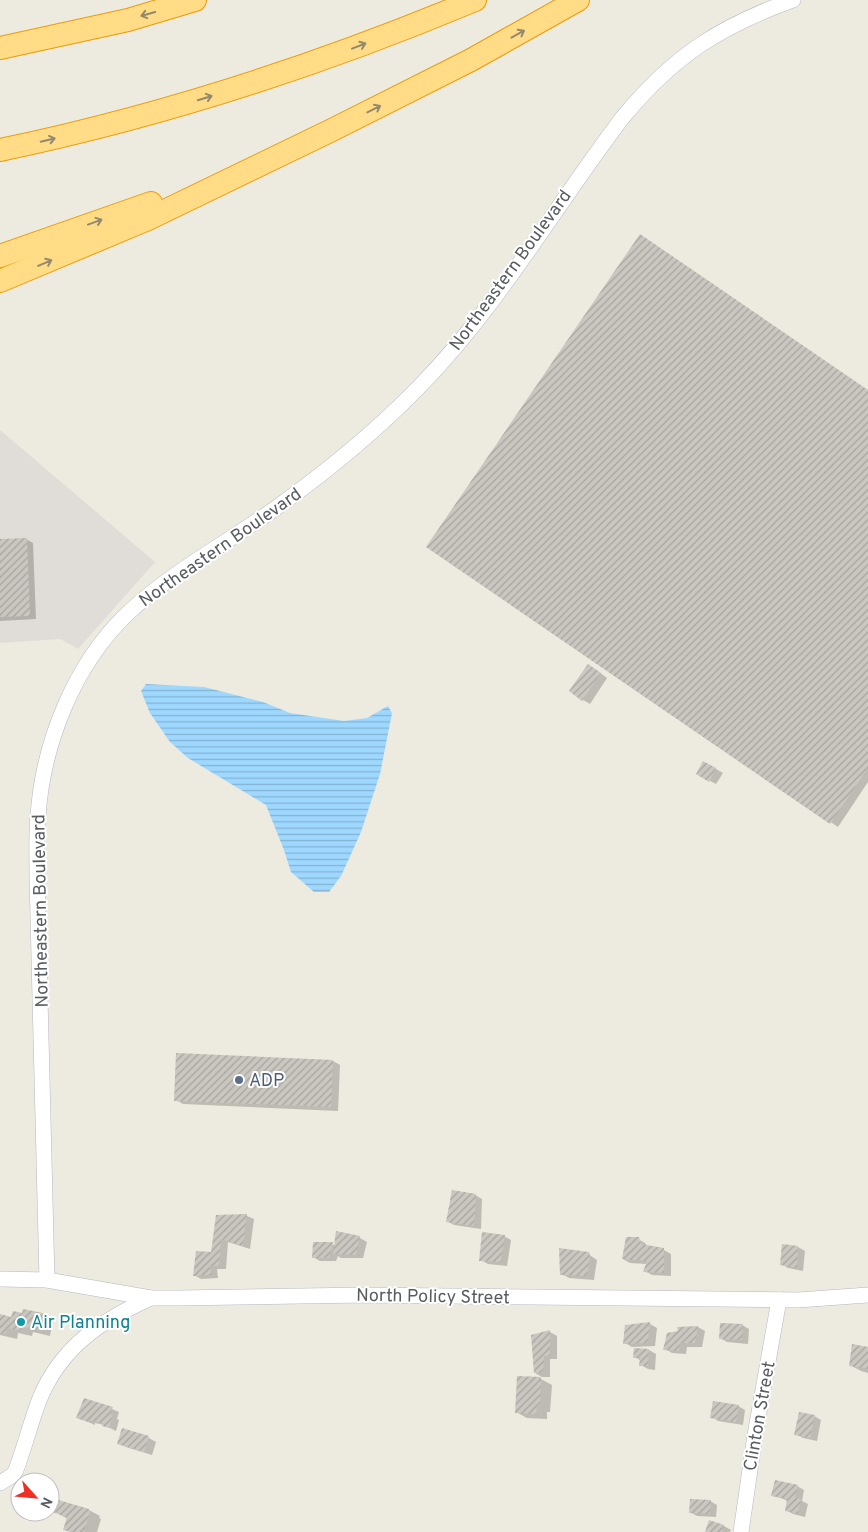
<svg xmlns="http://www.w3.org/2000/svg" width="868" height="1532" viewBox="0 0 868 1532" font-family="Overpass,sans-serif">
  <style>
    .industrial { fill: #e0ddd8 }
    .water { fill: url(#water-rules) }
    .shadow { fill: #0003 }
    .building { fill: url(#building-hatch) }
    .lines { fill: none; stroke-linecap: round; stroke-linejoin: round }
    .minor-casing { stroke: #b6b9be; stroke-width: 16 }
    .highway-casing { stroke: #ed9b00; stroke-width: 24 }
    .minor { stroke: #fff; stroke-width: 15 }
    .highway { stroke: #ffdc85; stroke-width: 22 }
    .oneway { stroke: #93896e }
    .service-dot { fill: #5c6f8a; stroke: #fff; stroke-width: 2 }
    .culture-dot { fill: #0f9aa8; stroke: #fff; stroke-width: 2 }
    .labels { text-anchor: middle; stroke-width: 4; stroke-linejoin: round; paint-order: stroke }
    .street-label { font-size: 18px; fill: #595d62; stroke: #fff }
    .service-label { font-size: 18px; fill: #4e5e75; stroke: #fff; text-anchor: start }
    .culture-label { font-size: 18px; fill: #0d838f; stroke: #fff; text-anchor: start }
  </style>
  <defs>
    <pattern id="water-rules" width="6" height="5" patternUnits="userSpaceOnUse" patternTransform="scale(1.25)"><rect width="6" height="5" fill="#9ed8ff"/><path d="M0 2.5h6" fill="none" stroke="#84b2d2"/></pattern>
    <pattern id="building-hatch" width="6" height="6" patternUnits="userSpaceOnUse" patternTransform="scale(1.25)"><rect width="6" height="6" fill="#cac6c0"/><path d="M-1 1l2-2M0 6l6-6M5 7l2-2" fill="none" stroke="#a7a49f"/></pattern>
  </defs>
  <rect width="100%" height="100%" fill="#edeae0"/>
  <polygon class="industrial" points="0,430 155,562 78,649 60,639 0,643"/>
  <polygon class="water" points="146,684 204,687 263,702 290,713 344,721 367,718 388,706 392,713 380,774 361,832 341,876 329,892 314,892 291,872 284,850 266,805 188,758 170,742 150,713 141,691"/>
  <g class="shadow">
    <polygon points="868,391 868,782 838,827 428,547"/>
    <polygon points="26,539 33,543 36,619 0,621 0,540"/>
    <polygon points="595,669 607,678 590,704 583,700"/>
    <polygon points="704,762 723,773 716,784 697,774"/>
    <polygon points="178,1054 333,1061 340,1065 338,1111 183,1104 176,1100"/>
    <polygon points="475,1195 482,1199 481,1229 454,1225 447,1221"/>
    <polygon points="217,1216 247,1216 254,1219 250,1249 228,1242 226,1269 217,1269 218,1278 201,1279 194,1275 212,1253"/>
    <polygon points="337,1233 360,1238 367,1242 363,1258 341,1258 338,1256 336,1261 320,1261 313,1257 314,1243 335,1245"/>
    <polygon points="504,1236 511,1240 507,1266 488,1264 481,1260"/>
    <polygon points="638,1239 645,1243 647,1246 664,1250 671,1254 671,1276 652,1275 645,1271 647,1264 630,1263 623,1259"/>
    <polygon points="798,1247 805,1251 803,1271 788,1268 781,1264"/>
    <polygon points="588,1254 597,1260 594,1280 569,1278 562,1274"/>
    <polygon points="42,1314 53,1320 50,1336 33,1332 32,1336 18,1333 17,1339 0,1335 0,1316 12,1318"/>
    <polygon points="650,1324 657,1328 655,1346 632,1347 625,1343 626,1326"/>
    <polygon points="742,1325 749,1329 748,1344 727,1342 720,1338"/>
    <polygon points="698,1327 705,1331 702,1347 687,1347 686,1354 672,1353 665,1349 679,1331 679,1328"/>
    <polygon points="550,1332 557,1336 557,1359 550,1359 550,1377 542,1377 535,1373 532,1336"/>
    <polygon points="868,1348 868,1373 861,1371 850,1365"/>
    <polygon points="635,1349 649,1350 656,1354 655,1370 648,1369 641,1365 641,1361 635,1357"/>
    <polygon points="518,1377 541,1379 552,1385 550,1412 547,1412 547,1419 527,1418 516,1412"/>
    <polygon points="738,1406 745,1410 743,1425 718,1421 712,1417"/>
    <polygon points="112,1409 119,1412 117,1419 119,1420 116,1431 104,1425 95,1423 95,1425 77,1417"/>
    <polygon points="814,1416 821,1420 817,1441 803,1438 796,1434"/>
    <polygon points="123,1430 149,1438 156,1442 152,1455 126,1447 119,1443"/>
    <polygon points="797,1486 804,1490 802,1501 808,1504 805,1517 793,1514 786,1510 788,1501 773,1495"/>
    <polygon points="710,1501 717,1505 716,1517 697,1516 690,1512"/>
    <polygon points="51,1510 89,1510 100,1516 99,1518 101,1519 97,1532 70,1532 65,1529 68,1519"/>
    <polygon points="724,1526 731,1530 730,1532 707,1532"/>
  </g>
  <g class="building">
    <polygon points="640,234 868,390 868,768 830,824 426,547"/>
    <polygon points="27,538 30,616 0,617 0,539"/>
    <polygon points="588,664 601,673 582,701 569,691"/>
    <polygon points="703,761 716,768 709,782 696,774"/>
    <polygon points="176,1053 333,1060 331,1107 174,1101"/>
    <polygon points="452,1190 476,1194 474,1226 446,1222"/>
    <polygon points="247,1214 243,1246 221,1239 219,1266 210,1266 212,1275 193,1276 196,1251 211,1252 216,1215"/>
    <polygon points="336,1231 360,1236 356,1255 333,1254"/>
    <polygon points="482,1232 505,1235 501,1262 479,1261"/>
    <polygon points="626,1237 639,1237 641,1244 664,1248 664,1273 643,1272 647,1261 622,1259"/>
    <polygon points="313,1242 333,1242 329,1258 312,1258"/>
    <polygon points="782,1244 798,1246 797,1268 780,1265"/>
    <polygon points="559,1248 589,1252 590,1255 587,1276 560,1275"/>
    <polygon points="23,1309 43,1313 39,1330 22,1327 21,1331 7,1328 6,1334 0,1333 0,1314 11,1317 13,1311 22,1313"/>
    <polygon points="650,1322 648,1343 623,1344 625,1325"/>
    <polygon points="720,1323 743,1324 742,1340 719,1339"/>
    <polygon points="698,1326 695,1343 680,1343 679,1351 663,1350 667,1333 678,1331 677,1327"/>
    <polygon points="550,1330 550,1356 544,1356 543,1373 534,1373 531,1335"/>
    <polygon points="852,1344 868,1347 868,1369 849,1366"/>
    <polygon points="634,1348 649,1349 648,1366 639,1366 640,1358 633,1358"/>
    <polygon points="517,1376 541,1377 540,1406 537,1406 536,1414 515,1413"/>
    <polygon points="84,1398 113,1407 110,1414 113,1415 109,1428 102,1426 103,1423 97,1422 88,1420 88,1422 76,1418"/>
    <polygon points="713,1401 739,1405 736,1422 710,1418"/>
    <polygon points="799,1412 815,1415 810,1438 794,1435"/>
    <polygon points="122,1428 149,1436 144,1452 117,1444"/>
    <polygon points="775,1480 798,1485 795,1497 801,1499 798,1514 785,1511 787,1499 771,1496"/>
    <polygon points="55,1499 89,1509 89,1511 90,1512 84,1532 71,1532 63,1530 67,1517 50,1511 52,1500 54,1501"/>
    <polygon points="690,1499 711,1500 710,1514 689,1513"/>
    <polygon points="709,1520 724,1525 722,1532 705,1532"/>
  </g>
  <g class="lines">
    <defs>
      <g id="minor">
        <polyline points="0,1279 47,1280 151,1298 179,1298 365,1295 798,1300 868,1295"/>
        <path d="M47,1280L37,876C37,856 36,835 38,816C43,743 74,665 127,614C170,573 225,544 273,510C325,473 374,433 418,388C498,307 555,206 623,117C674,56 718,27 793,0"/>
        <path d="M0,1483L13,1475L16,1470C25,1446 31,1421 40,1398C62,1346 102,1320 151,1298"/>
        <polyline points="741,1532 755,1435 779,1300"/>
      </g>
      <g id="highway">
        <polyline points="0,48 128,20 195,0"/>
        <path d="M0,150C163,116 322,64 475,0"/>
        <polyline points="0,256 151,203"/>
        <polyline points="0,281 148,219 330,131 471,60 578,0"/>
      </g>
    </defs>
    <use href="#minor" class="minor-casing"/>
    <use href="#highway" class="highway-casing"/>
    <use href="#minor" class="minor"/>
    <use href="#highway" class="highway"/>
  </g>
  <defs><path id="oneway-shaft" d="M-6 0H5M1.5-3L5.5 0L1.5 3" fill="none" stroke-width="1.6" stroke-linecap="round" stroke-linejoin="round" transform="scale(1.25)"/></defs>
  <g class="oneway">
    <use href="#oneway-shaft" transform="translate(148 14) rotate(164)"/>
    <use href="#oneway-shaft" transform="translate(518 34) rotate(-29)"/>
    <use href="#oneway-shaft" transform="translate(359 46) rotate(-21)"/>
    <use href="#oneway-shaft" transform="translate(205 98) rotate(-17)"/>
    <use href="#oneway-shaft" transform="translate(374 109) rotate(-27)"/>
    <use href="#oneway-shaft" transform="translate(48 140) rotate(-13)"/>
    <use href="#oneway-shaft" transform="translate(95 222) rotate(-20)"/>
    <use href="#oneway-shaft" transform="translate(45 263) rotate(-23)"/>
  </g>
  <circle class="service-dot" cx="239" cy="1080" r="5"/>
  <circle class="culture-dot" cx="21" cy="1322" r="5"/>
  <g class="labels">
    <g class="street-label">
      <text transform="translate(510 270) rotate(-54)" y="6">Northeastern Boulevard</text>
      <text transform="translate(220 547) rotate(-35)" y="6">Northeastern Boulevard</text>
      <text transform="translate(40 911) rotate(-91)" y="6">Northeastern Boulevard</text>
      <text transform="translate(433 1296) rotate(1)" y="6">North Policy Street</text>
      <text transform="translate(759 1416) rotate(-80)" y="6">Clinton Street</text>
    </g>
    <g class="service-label">
      <text x="249" y="1086">ADP</text>
    </g>
    <g class="culture-label">
      <text x="31" y="1328">Air Planning</text>
    </g>
  </g>
  <g transform="translate(35 1497) rotate(117)"><circle r="24" fill="#ffffff" stroke="#bdbec0"/>
  <path d="M0-4L9 19L0 12L-9 19Z" fill="#ee2f26"/>
  <text y="-8" font-size="14" font-weight="bold" text-anchor="middle" fill="#595d62">N</text>
  </g>
</svg>
